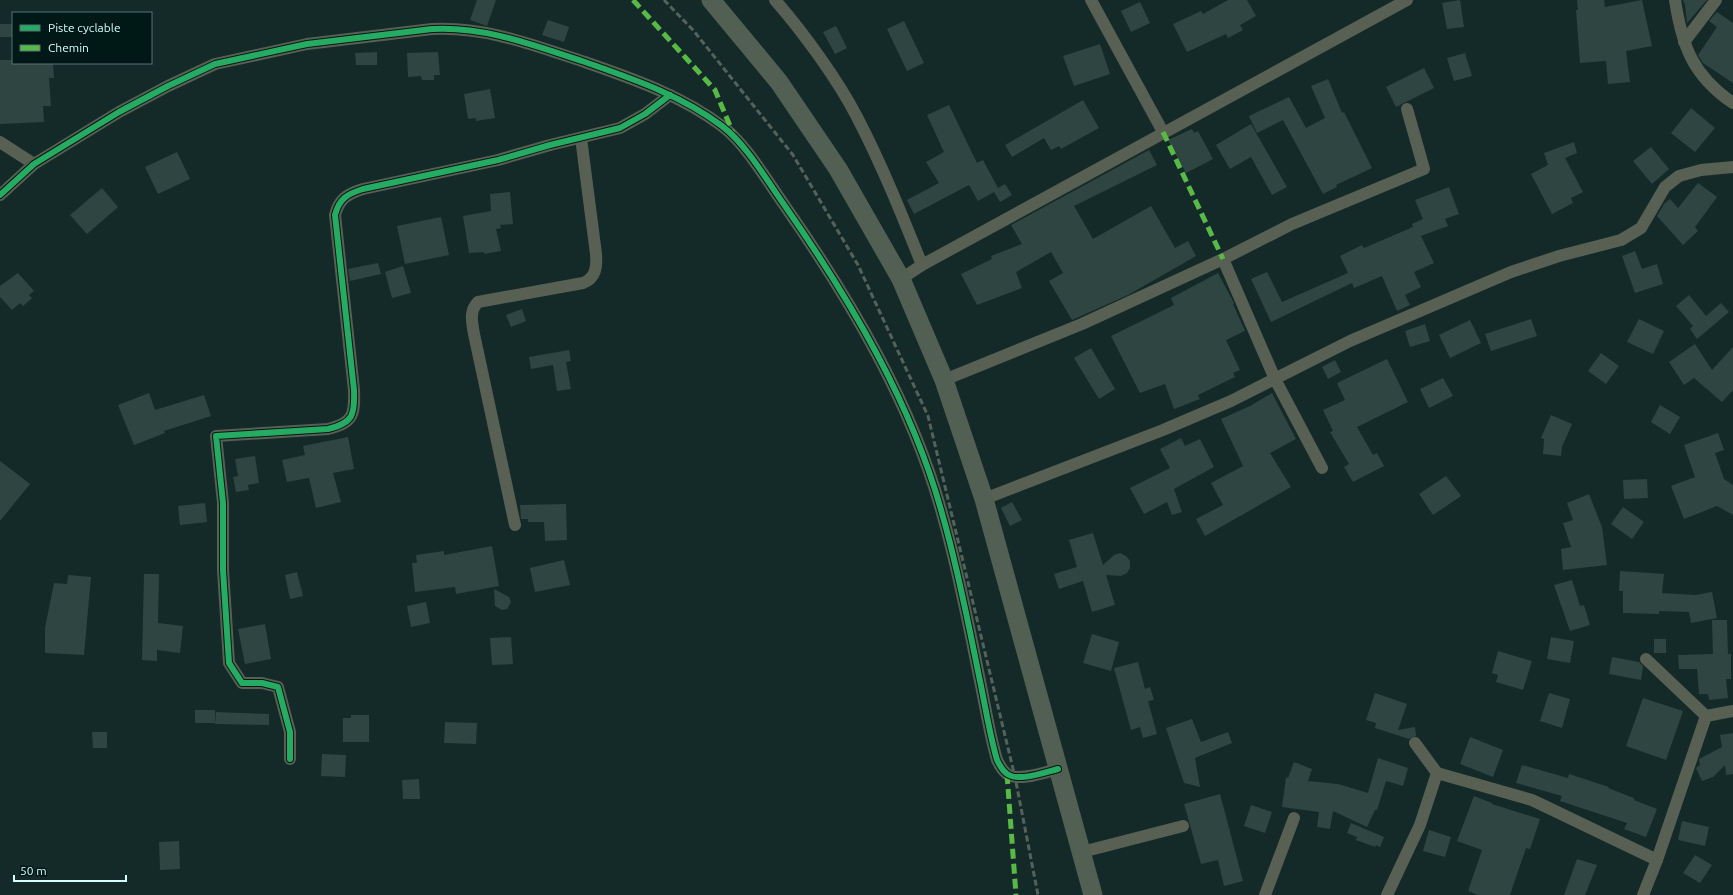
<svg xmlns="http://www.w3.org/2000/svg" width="1733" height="895" viewBox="0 0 1733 895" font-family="Ubuntu,sans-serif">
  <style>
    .building { fill: #2e4541 }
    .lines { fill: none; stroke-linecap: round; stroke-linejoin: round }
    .street { stroke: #576053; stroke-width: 12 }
    .primary { stroke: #516052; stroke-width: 19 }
    .rail { stroke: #55625c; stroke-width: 3; stroke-dasharray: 6 3; stroke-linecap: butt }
    .quiet { stroke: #58b947; stroke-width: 5; stroke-dasharray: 10 5; stroke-linecap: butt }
    .cycleway-casing { stroke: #001917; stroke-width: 8 }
    .cycleway { stroke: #26ab63; stroke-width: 6 }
  </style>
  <rect width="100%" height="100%" fill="#142a28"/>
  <g class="building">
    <polygon points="477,0 496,0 487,26 470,20"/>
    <polygon points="1228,0 1247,0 1256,16 1240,25 1243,30 1228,38 1226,34 1187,52 1173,24 1201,11 1203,14"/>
    <polygon points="1460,0 1464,27 1447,29 1442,3"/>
    <polygon points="1577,0 1604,0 1605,7 1642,0 1652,46 1626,51 1630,82 1608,84 1606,61 1580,63 1576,10 1578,10"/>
    <polygon points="1683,0 1707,0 1687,23 1685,5"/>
    <polygon points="1140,2 1150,23 1131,32 1121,11"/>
    <polygon points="1717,12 1733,23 1733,83 1703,63 1698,55 1717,27 1709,21"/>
    <polygon points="548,20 569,27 564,42 542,35"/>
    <polygon points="904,21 924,63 907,71 887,29"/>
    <rect x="0" y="24" width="13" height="13"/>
    <polygon points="836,26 847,48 835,54 823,32"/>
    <polygon points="1100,44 1110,74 1074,86 1063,56"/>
    <polygon points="377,52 377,65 356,65 355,53"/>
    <polygon points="438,52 440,75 434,75 434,80 422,80 421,76 408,77 407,53"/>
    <polygon points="1465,53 1472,76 1454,81 1447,58"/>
    <polygon points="0,60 13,60 13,63 53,63 54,78 49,78 51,106 43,106 44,122 0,124"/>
    <polygon points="1424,68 1434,88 1396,107 1386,87"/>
    <polygon points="1328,79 1342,113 1344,112 1372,168 1336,185 1337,187 1323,194 1283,120 1257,133 1249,116 1289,97 1306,128 1325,118 1311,86"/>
    <polygon points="490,89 495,118 476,121 476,118 468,119 464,94"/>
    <polygon points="1083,100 1099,128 1061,149 1059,146 1051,150 1044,138 1012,157 1005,145"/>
    <polygon points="949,105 977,163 983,160 998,188 1005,184 1012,195 1000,202 994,192 978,201 969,185 914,214 907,200 939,183 926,162 944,152 927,115"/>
    <polygon points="1691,108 1715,128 1695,152 1671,133"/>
    <polygon points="1251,124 1287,187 1272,195 1251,157 1230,169 1216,145"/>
    <polygon points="1192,129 1194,133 1198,131 1213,159 1186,173 1168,140"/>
    <polygon points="1574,142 1577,153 1565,158 1583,192 1571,198 1573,203 1552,214 1531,174 1548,165 1544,153"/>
    <polygon points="1651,147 1669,169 1652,184 1633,161"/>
    <polygon points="1149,150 1157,165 1074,206 1093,239 1151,206 1175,248 1188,241 1196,256 1128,295 1072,320 1049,281 1063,273 1051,252 1016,272 1022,288 977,305 961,274 992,259 991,256 1022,244 1011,225"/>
    <polygon points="177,152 190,179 158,194 145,167"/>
    <polygon points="1698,183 1717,197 1695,227 1698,231 1683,245 1657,216 1664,204 1670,199 1678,208"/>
    <polygon points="1449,187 1459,214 1445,219 1448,226 1421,236 1434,263 1414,272 1421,287 1405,295 1410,305 1397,311 1382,276 1354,288 1352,283 1271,322 1251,279 1267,272 1282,302 1348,273 1340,256 1362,245 1364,248 1413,227 1412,224 1423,219 1415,200"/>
    <polygon points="102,188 118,207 87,234 70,215"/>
    <polygon points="510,192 513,224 500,225 501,228 496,229 501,251 484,254 484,252 469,253 463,216 491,211 490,194"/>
    <polygon points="441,217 449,255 405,264 397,226"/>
    <polygon points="1635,251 1642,269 1657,264 1663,284 1635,293 1622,256"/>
    <polygon points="378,263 381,274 350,281 348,269"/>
    <polygon points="403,266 411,293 392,298 385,272"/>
    <polygon points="18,273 34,291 29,295 32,298 23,306 20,303 12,310 0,297 0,286"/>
    <polygon points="1218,273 1234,303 1233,304 1245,331 1226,340 1240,370 1233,373 1235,377 1198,395 1200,399 1174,409 1165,384 1140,393 1111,336 1174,305 1171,298"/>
    <polygon points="1689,295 1706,316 1721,303 1729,312 1697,339 1690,329 1693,326 1676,306"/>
    <polygon points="522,309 526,321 511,327 506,315"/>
    <polygon points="1531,319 1537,336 1491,351 1485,334"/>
    <polygon points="1639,319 1664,331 1653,354 1627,342"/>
    <polygon points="1470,320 1481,343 1450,358 1439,335"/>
    <polygon points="1425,324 1430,341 1410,347 1405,331"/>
    <polygon points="1695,344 1712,370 1733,347 1733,390 1722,402 1694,378 1684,385 1669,362"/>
    <polygon points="1091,348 1115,389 1099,399 1074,358"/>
    <polygon points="569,350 571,361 566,362 571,389 557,391 553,365 531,369 529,357"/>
    <polygon points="1601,353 1619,366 1606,384 1588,371"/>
    <polygon points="1387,359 1408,402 1357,427 1373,455 1377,453 1384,466 1353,482 1344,467 1349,464 1330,432 1333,431 1323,410 1345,400 1337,383"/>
    <polygon points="1335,360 1341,372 1328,379 1322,367"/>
    <polygon points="1443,378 1453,396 1429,408 1420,389"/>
    <polygon points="149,393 155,410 204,395 211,416 164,431 165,433 134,445 118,405"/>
    <polygon points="1272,393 1296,439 1270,453 1291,487 1205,536 1196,519 1223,505 1211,483 1243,466 1221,419 1250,406"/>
    <polygon points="1660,405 1680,417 1670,434 1651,422"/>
    <polygon points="1551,415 1572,424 1562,447 1561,456 1543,454 1544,439 1541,438"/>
    <polygon points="1718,433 1724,450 1715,453 1724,479 1733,485 1733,515 1717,506 1684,519 1671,486 1695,477 1684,445"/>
    <polygon points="348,437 354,469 333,473 341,502 316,508 309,478 287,482 282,460 305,455 303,446"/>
    <polygon points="1181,438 1185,446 1200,439 1214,467 1174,489 1182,512 1172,515 1167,502 1144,514 1130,488 1170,468 1160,449"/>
    <polygon points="255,456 259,483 248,485 249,490 236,492 233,477 238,476 235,459"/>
    <polygon points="0,461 30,484 0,521"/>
    <polygon points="1446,476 1461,496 1433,515 1419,494"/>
    <polygon points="1647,479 1648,498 1624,499 1623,480"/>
    <polygon points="1589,494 1602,527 1607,565 1563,570 1561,549 1571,547 1563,523 1573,520 1567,503"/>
    <polygon points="1012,502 1022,520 1010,526 1001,508"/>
    <polygon points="205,503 207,522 180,525 178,506"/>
    <polygon points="566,504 567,540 545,541 544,522 528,522 528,519 521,519 520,505"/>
    <polygon points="1623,507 1644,522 1632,539 1611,524"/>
    <polygon points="1093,533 1103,565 1114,555 1120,553 1126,556 1130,561 1130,568 1127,573 1121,576 1106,575 1115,605 1092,612 1083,581 1059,589 1054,574 1077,567 1069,540"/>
    <polygon points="492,546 499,586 456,594 455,587 415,592 412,563 417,563 416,555 444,551 444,555"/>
    <polygon points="564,560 570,585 535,592 530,568"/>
    <polygon points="1620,571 1664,574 1662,593 1695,595 1712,592 1717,618 1691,623 1689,612 1659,611 1659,614 1623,613 1623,591 1619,591"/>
    <polygon points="297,572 303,596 290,599 285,575"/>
    <polygon points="144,574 159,574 158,623 183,626 180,653 157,650 157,661 142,660"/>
    <polygon points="68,575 91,577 84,655 45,653 45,628 54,583 67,584"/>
    <polygon points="1572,580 1580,606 1584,605 1590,625 1570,631 1554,585"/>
    <polygon points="494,589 509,597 511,602 507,609 502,610 495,606"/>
    <polygon points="426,602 430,623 411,627 407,606"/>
    <polygon points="1712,620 1727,620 1728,654 1731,654 1731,679 1726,679 1728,698 1709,700 1708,694 1699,694 1697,669 1679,669 1678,655 1713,654"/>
    <polygon points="265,624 271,659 245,664 238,629"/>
    <polygon points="1092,634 1119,642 1111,671 1083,663"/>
    <polygon points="511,637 513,664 492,665 490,638"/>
    <polygon points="1551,637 1574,641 1570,663 1547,659"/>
    <rect x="1654" y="639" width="12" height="14"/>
    <polygon points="1498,651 1532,661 1523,690 1496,682 1498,675 1492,673"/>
    <polygon points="1612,657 1639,662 1643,666 1641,680 1609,674"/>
    <polygon points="1138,662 1145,689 1150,687 1154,700 1148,701 1157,734 1143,738 1140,727 1131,730 1114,668"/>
    <polygon points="1375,693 1407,704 1398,730 1415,727 1416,736 1409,739 1375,728 1376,723 1366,720"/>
    <polygon points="1549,693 1570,699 1562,728 1540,721"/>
    <polygon points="1643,698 1683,711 1666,760 1626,746"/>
    <rect x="195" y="710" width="20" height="13"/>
    <polygon points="216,712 269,714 269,725 215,724"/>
    <polygon points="351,715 369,715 369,742 343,742 343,718 351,718"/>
    <polygon points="1192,719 1201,742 1228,732 1232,743 1195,758 1200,787 1184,783 1166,728"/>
    <polygon points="445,722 477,723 476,744 444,743"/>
    <polygon points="92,732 107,732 107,748 93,748"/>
    <polygon points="1733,733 1733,774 1726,775 1725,765 1713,777 1702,781 1696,768 1700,765 1699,759 1722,747 1720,735"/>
    <polygon points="1470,737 1503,750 1493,777 1460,764"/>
    <polygon points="322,754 346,755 345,777 321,776"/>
    <polygon points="1378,758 1408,768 1403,786 1386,781 1377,810 1375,810 1367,827 1333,811 1330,829 1317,827 1319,812 1282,807 1286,777 1288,778 1294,762 1312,769 1308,781 1338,784 1368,793"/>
    <polygon points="1522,765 1568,778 1569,774 1609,787 1608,788 1634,798 1634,800 1657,809 1646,837 1624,829 1627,823 1560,801 1562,796 1516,783"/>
    <polygon points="419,779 420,799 403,799 402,780"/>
    <polygon points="1220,794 1243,881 1224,886 1218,860 1201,864 1184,804"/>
    <polygon points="1474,796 1492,803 1492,804 1540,819 1530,849 1526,848 1510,895 1478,895 1468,891 1482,850 1457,841"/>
    <polygon points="1251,805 1272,812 1265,833 1244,826"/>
    <polygon points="1682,821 1709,827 1705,846 1678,840"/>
    <polygon points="1351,823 1384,837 1380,847 1376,845 1375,847 1356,840 1357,837 1347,833"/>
    <polygon points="1429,830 1451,837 1445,857 1423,851"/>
    <polygon points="179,841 180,869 160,870 159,842"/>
    <polygon points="1695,855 1712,865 1700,883 1683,873"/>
    <polygon points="1577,859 1597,865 1585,895 1564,895"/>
  </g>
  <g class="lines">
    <g class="street">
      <path d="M775,0C803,32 838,80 857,117C882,165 902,215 922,265L901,279"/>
      <polyline points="1091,0 1163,132"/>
      <path d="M1675,0C1682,46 1693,76 1733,103"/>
      <polyline points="1684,42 1716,0"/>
      <polyline points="0,142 34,164"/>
      <path d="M0,195L34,164L119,112L168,86L215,64L307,44L432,29C486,26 535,46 585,62C633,79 681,95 722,126C747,145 767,181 785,206C851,301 913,405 943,517C958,569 968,622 979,676C985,704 989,732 997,760C999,764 1002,770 1006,773C1016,783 1046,772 1058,769"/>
      <polyline points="1223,259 1275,379 1322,468"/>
      <polyline points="922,265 1407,0"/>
      <polyline points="944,380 1082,324 1223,259 1292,224 1424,169 1407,109"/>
      <polyline points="984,499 1163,430 1231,401 1350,341 1511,272 1559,256 1621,240 1641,228 1665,187 1679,176 1701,170 1733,167"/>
      <path d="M515,525L474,334C472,322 469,311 478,302L583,283C596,278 597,267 596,254L581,138"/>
      <polyline points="1706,716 1733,711"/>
      <path d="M290,759V732L278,687L262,683H242L229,663L223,570V503L216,436L328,429C353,423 355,415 354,390L335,215C339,199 347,194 363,189L498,160L550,145L620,128L645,114L670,95"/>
      <polyline points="1437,773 1532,800 1657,860"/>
      <polyline points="1082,852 1183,826"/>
      <polyline points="1265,895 1294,818"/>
      <polyline points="1387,895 1420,825 1437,773 1415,743"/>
      <polyline points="1643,895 1657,860 1706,716 1646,659"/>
    </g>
    <polyline class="primary" points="711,0 779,82 838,169 901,279 944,380 984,499 1093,895"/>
    <polyline class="rail" points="664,0 693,30 793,155 858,265 928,416 1015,777 1038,895"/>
    <g class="quiet">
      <polyline points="633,0 715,90 733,133"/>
      <polyline points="1163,132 1223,259"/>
      <polyline points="1007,774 1016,895"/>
    </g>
    <defs>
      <g id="cycleway">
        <path d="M0,195L34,164L119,112L168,86L215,64L307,44L432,29C486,26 535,46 585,62C633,79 681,95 722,126C747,145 767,181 785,206C851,301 913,405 943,517C958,569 968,622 979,676C985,704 989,732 997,760C999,764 1002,770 1006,773C1016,783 1046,772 1058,769"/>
        <path d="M290,759V732L278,687L262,683H242L229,663L223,570V503L216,436L328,429C353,423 355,415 354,390L335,215C339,199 347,194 363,189L498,160L550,145L620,128L645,114L670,95"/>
      </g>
    </defs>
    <use href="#cycleway" class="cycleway-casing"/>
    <use href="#cycleway" class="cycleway"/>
  </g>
  <rect x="12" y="12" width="140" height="52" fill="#001917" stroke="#557572"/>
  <rect x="20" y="25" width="20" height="6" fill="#26ab63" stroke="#557572"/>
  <text x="48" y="32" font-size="12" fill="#d5fffb">Piste cyclable</text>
  <rect x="20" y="45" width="20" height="6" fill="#58b947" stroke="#557572"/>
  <text x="48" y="52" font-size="12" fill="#d5fffb">Chemin</text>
  <path d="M14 875v6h112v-6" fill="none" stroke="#d5fffb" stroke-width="2"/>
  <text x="20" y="875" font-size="12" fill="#d5fffb" stroke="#001917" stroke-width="3" paint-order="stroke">50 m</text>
</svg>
